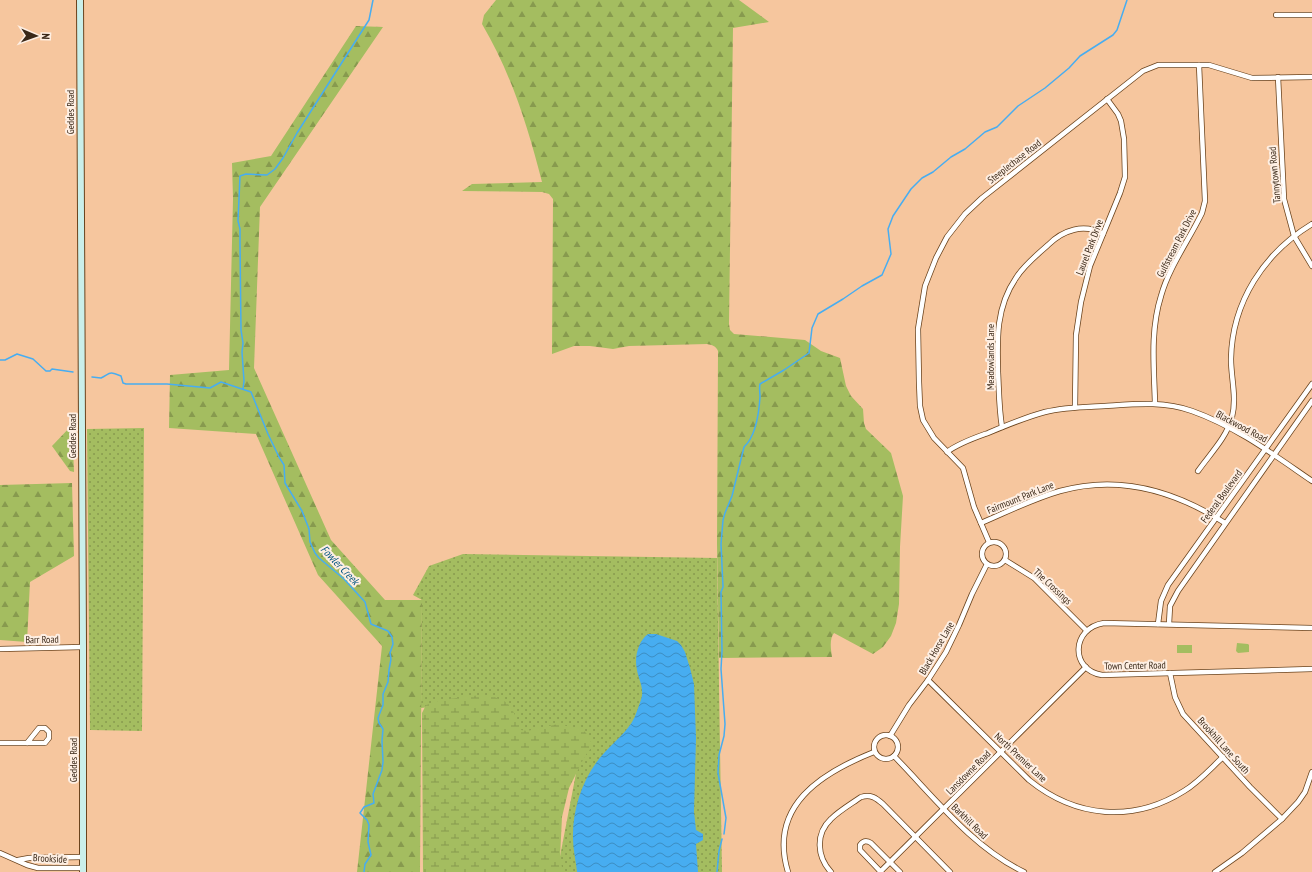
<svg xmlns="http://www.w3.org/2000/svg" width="1312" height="872" viewBox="0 0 1312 872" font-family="'PT Sans Narrow',sans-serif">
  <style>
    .grass { fill: url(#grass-dots) }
    .forest { fill: url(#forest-firs) }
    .wetland { fill: url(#wetland-marsh) }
    .park { fill: url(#park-tufts) }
    .garden { fill: #a4bd60 }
    .water { fill: url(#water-waves) }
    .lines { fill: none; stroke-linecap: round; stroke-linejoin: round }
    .stream { stroke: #47adf1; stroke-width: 1.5 }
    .street-casing { stroke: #6a431d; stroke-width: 6 }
    .secondary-casing { stroke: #6a431d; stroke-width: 8 }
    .street { stroke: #fff; stroke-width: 4.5 }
    .secondary { stroke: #caefea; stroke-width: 6 }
    .labels { text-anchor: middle; stroke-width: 4; stroke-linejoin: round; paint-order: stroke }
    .street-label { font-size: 10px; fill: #3a2818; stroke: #feefe3 }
    .water-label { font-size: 11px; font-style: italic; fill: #025480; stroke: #feefe3 }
  </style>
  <defs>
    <pattern id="grass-dots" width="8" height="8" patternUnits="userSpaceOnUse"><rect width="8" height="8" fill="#a4bd60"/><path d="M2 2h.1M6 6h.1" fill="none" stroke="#879a4e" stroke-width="1.8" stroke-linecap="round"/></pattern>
    <pattern id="forest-firs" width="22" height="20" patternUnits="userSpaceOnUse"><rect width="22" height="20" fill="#a4bd60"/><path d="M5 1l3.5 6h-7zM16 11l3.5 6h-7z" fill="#879a4e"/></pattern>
    <pattern id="wetland-marsh" width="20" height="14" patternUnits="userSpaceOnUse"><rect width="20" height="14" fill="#a4bd60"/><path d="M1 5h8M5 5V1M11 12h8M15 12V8" fill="none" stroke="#879a4e"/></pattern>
    <pattern id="park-tufts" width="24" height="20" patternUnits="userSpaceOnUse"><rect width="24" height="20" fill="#a4bd60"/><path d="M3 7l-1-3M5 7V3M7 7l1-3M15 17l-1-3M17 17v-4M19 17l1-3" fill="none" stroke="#879a4e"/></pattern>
    <pattern id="water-waves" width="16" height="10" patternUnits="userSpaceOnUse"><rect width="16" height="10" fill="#47adf1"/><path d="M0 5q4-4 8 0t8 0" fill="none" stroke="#3c8dc2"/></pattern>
  </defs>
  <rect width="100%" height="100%" fill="#f6c69e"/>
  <g class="grass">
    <polygon points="144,428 142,731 90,730 87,429"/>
    <polygon points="463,554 717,558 722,872 557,872 583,737 525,738 492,700 421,708 422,600 413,595 429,566"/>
  </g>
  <g class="forest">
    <path d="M496,0H739L769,22L733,28L729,324L730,330L734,334L805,340L821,351L840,358L846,386L851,396L863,409L864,423L866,429L891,453L903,496L900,547L899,604L896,623L891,636L883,647L873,654L834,633C829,639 831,650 832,657L719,658L717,544L718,351C716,346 712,345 707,344L629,346L613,349L590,346H574L552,354L553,199L549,194L542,192L462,191L472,184L542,182C528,127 511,73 482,24L484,15Z"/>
    <polygon points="356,26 383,27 260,207 254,368 331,540 385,600 422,600 420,872 357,872 382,646 318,575 256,434 169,428 170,375 229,370 233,199 232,163 271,156"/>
    <polygon points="72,425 74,472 70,471 52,446"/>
    <polygon points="72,483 74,556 30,582 27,642 0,640 0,485"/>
  </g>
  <path class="wetland" d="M481,695C493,697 506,698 512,709C516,716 517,723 521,730L527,731L558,724L583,730L588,735L591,742V748L585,756L569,788L562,817L560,858L563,872H423L422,713L426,705L441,700Z"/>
  <polygon class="park" points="1237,643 1248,644 1249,645 1249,652 1238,653 1236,651"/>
  <rect class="garden" x="1177" y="645" width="15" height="8"/>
  <path class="water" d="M648,634H656L677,641L681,645L685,652L690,668L694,684L696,738L694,812L696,830L703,834V840L696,844L698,872H577C576,861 573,850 573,839C572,808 584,774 605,752C617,739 632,728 637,711C639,705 643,697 642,691C642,684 638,677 637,670C634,658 638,641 648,634Z"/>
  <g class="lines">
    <g class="stream">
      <polyline points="0,360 5,360 17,354 33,359 46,371 50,371 52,369 73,372"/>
      <path d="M92,377L101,378C111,373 108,371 121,376L123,383L126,384H167L210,388L221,382L251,392L268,434L279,457L284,465L285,483L302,511L309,529L310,542L315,553L319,558L344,579L365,602L371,624L388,631L392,637L393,644L390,653L391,659L389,670L388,682L383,694V705L378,718L379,723L383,729L382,741L383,762L382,770L373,794L374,803L364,807L360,813L367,820L369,825L368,842L371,855L365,864L364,872"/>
      <polyline points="243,389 244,381 242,352 243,343 241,330 240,244 240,229 238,221 240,176 246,174 267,175 275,169 283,158 297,133 369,20 373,0"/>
      <path d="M724,834L726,818L718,773L719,755L724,736L725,724L721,669L722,651L721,592L723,587L721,544L723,520L725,513L732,496L744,447C756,436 759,413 760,397C760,392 759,388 760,384L784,370L809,353L812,328L818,314L843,299L862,286L882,275L891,254L888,229L893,216L911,189L922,178L933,172L951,157L965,149L985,132L997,127L1018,106L1045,88L1069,68L1080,56L1113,35L1117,30L1127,0"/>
      <polyline points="717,872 719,851 722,839"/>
    </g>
    <defs>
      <g id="street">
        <polyline points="1276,15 1312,15"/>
        <polyline points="1278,77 1284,199 1294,236 1312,266"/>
        <path d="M1155,403C1154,367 1150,331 1161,296C1169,267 1189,240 1202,213L1205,201L1199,65"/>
        <polyline points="1075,407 1076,335 1081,302 1090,266 1120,193 1125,177 1124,139 1121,121 1118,114 1107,99"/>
        <path d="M1002,427C999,409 999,391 998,372C997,339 996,307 1016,278C1024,265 1037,255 1048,245C1063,230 1084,223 1103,234"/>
        <path d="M947,452C959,443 974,438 988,433C1007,425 1026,417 1045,412C1065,407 1085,407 1105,406C1136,404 1163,401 1192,411C1237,427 1274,455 1312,481"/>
        <path d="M1198,471C1210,454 1227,437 1232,417C1237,398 1231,378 1231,359C1232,302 1264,253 1312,224"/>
        <path d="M981,523C1007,512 1032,499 1060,491C1120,474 1175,491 1225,523"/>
        <circle cx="994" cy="554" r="12"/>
        <polyline points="989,542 974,507 963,468 934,438 923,420 920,406 919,382 918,329 925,286 936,258 947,237 965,214 982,198 1143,71 1158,65 1209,65 1252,78 1312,77"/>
        <polyline points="1005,560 1034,578 1086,630"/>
        <polyline points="1158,624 1161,601 1168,585 1312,384"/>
        <polyline points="1169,624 1170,606 1178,591 1312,401"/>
        <path d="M1312,628L1104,623C1071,628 1070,670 1102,675L1312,669"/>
        <polyline points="0,649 83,647"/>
        <polyline points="1170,673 1175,697 1183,714 1250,787 1282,819"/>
        <path d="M928,680L1029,780C1076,818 1133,823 1184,791C1199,782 1211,768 1223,757"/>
        <circle cx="886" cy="747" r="12"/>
        <polyline points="890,736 909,705 928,680 946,652 959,625 972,594 987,564"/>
        <polyline points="0,743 45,743 49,738 49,732 45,728 39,728 27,743"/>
        <path d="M894,756C934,797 972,847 1024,872"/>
        <polyline points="0,853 27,865 38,868 83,868"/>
        <polyline points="18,860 29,858 83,857"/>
        <path d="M788,872C768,806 821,773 874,752"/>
        <path d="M831,872C817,857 815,834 831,819C839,811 851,804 861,797C871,794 876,798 883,804L950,872"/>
        <polyline points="880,872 1086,667"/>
        <path d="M881,872L860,850V845C863,841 866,840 871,843L900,872"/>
        <polyline points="1215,872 1242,853 1282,819 1298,802 1305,792 1312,772"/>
      </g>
      <polyline id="secondary" points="80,0 83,647 83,872"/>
    </defs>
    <use href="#street" class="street-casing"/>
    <use href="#secondary" class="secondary-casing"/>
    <use href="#street" class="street"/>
    <use href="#secondary" class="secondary"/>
  </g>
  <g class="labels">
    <g class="street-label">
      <text transform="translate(70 112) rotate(-90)" y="4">Geddes Road</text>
      <text transform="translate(1014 161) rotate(-38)" y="4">Steeplechase Road</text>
      <text transform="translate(1274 175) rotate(-95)" y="4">Tannytown Road</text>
      <text transform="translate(1176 243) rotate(-63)" y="4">Gulfstream Park Drive</text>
      <text transform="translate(1089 247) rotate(-69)" y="4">Laurel Park Drive</text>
      <text transform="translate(990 357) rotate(-90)" y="4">Meadowlands Lane</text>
      <text transform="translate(1242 426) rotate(28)" y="4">Blackwood Road</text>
      <text transform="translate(72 436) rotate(-90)" y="4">Geddes Road</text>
      <text transform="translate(1221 496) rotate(-54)" y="4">Federal Boulevard</text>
      <text transform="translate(1020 497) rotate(-22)" y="4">Fairmount Park Lane</text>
      <text transform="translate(1053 586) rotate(43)" y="4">The Crossings</text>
      <text transform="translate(42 639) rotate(-1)" y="4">Barr Road</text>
      <text transform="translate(936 648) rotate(-60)" y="4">Black Horse Lane</text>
      <text transform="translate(1135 665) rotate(-1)" y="4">Town Center Road</text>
      <text transform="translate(1224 745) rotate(48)" y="4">Brookhill Lane South</text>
      <text transform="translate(1021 757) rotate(43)" y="4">North Premier Lane</text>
      <text transform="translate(73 760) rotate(-90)" y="4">Geddes Road</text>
      <text transform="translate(968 772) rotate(-45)" y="4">Lansdowne Road</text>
      <text transform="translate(970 821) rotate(44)" y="4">Barkhill Road</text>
      <text transform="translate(50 858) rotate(3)" y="4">Brookside</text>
    </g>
    <g class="water-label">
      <text transform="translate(340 565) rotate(46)" y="4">Fowler Creek</text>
    </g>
  </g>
  <g transform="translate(36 36) rotate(92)" stroke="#feefe3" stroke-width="3" paint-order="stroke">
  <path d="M0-3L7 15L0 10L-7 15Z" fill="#3a2818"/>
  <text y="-6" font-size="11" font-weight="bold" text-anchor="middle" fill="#3a2818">N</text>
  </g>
</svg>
